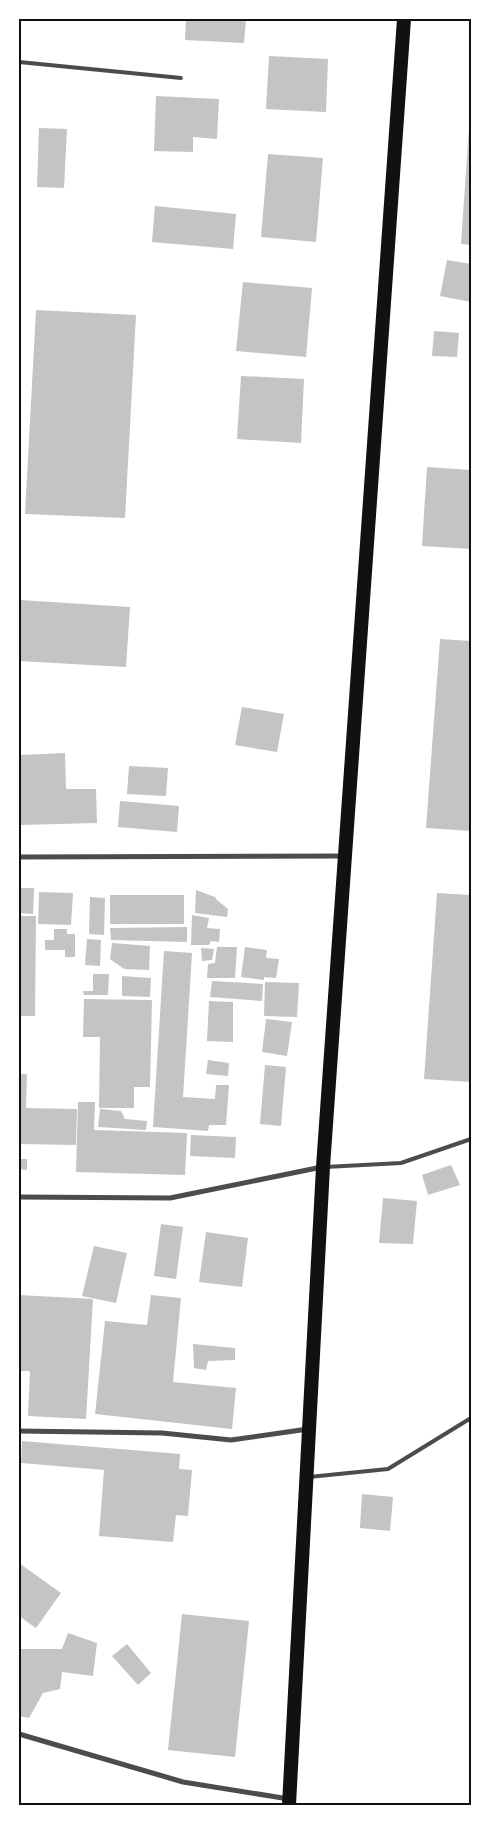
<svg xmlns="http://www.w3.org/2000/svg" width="490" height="1824" viewBox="0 0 490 1824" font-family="'Source Sans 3',sans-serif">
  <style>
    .building { fill: #c4c4c4 }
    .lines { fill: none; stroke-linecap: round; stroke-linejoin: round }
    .service { stroke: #4c4c4c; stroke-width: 4 }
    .minor { stroke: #4c4c4c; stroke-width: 5 }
    .trunk { stroke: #111; stroke-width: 14 }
    .neatline { fill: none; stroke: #111; stroke-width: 2 }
  </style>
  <rect width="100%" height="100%" fill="#fff"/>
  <g class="building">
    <polygon points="186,19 246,19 244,43 185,40"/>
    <polygon points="269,56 328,59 326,112 266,109"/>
    <polygon points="156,96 219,99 217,139 193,137 193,152 154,151"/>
    <polygon points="470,113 471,114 471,245 461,244"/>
    <polygon points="39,128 67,129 64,188 37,187"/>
    <polygon points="268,154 323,158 316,242 261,237"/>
    <polygon points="155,206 236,214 233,249 152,242"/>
    <polygon points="447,260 471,264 471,302 440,296"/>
    <polygon points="243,282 312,288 306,357 236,351"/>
    <polygon points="36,310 136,315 125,518 25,514"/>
    <polygon points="434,331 459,333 457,357 432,356"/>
    <polygon points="241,376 304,379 301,443 237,439"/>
    <polygon points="427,467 471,470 471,549 422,546"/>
    <polygon points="20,600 130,607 126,667 19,661"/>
    <polygon points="440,639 471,641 471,831 426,828"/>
    <polygon points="242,707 284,714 277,752 235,745"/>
    <polygon points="65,753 66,789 96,789 97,823 19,825 19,755"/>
    <polygon points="129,766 168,768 166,796 127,794"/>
    <polygon points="120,801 179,806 177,832 118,827"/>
    <polygon points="21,888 34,888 33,914 20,913"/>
    <polygon points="196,890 215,897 217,900 228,909 227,917 195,913"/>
    <polygon points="39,892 73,893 71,925 38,924"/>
    <polygon points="437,893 471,895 471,1082 424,1079"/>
    <rect x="110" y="895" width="74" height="29"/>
    <polygon points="90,897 105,898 104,935 89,934"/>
    <polygon points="192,915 209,918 207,928 220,929 219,942 211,941 209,945 191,945"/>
    <polygon points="20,916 36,916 35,1016 19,1016"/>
    <polygon points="187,927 187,942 111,940 110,928"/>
    <polygon points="54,929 67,929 67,934 75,934 75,957 65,957 65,950 45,950 45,940 54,940"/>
    <polygon points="87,939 101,940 100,966 85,965"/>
    <polygon points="112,943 150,946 149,970 124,969 110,959"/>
    <polygon points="217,947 237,947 235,978 207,978 208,964 215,963"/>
    <polygon points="245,947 267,950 266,958 279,959 276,978 264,977 264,980 241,977"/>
    <polygon points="201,948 214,949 212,960 202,961"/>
    <polygon points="164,951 192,953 183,1097 215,1099 216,1085 229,1085 226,1125 209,1125 208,1131 153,1127"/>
    <polygon points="93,974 109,974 108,995 84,995 83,991 93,991"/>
    <polygon points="122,976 151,978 150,997 122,996"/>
    <polygon points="212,981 263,984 262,1001 210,997"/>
    <polygon points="265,982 299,983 297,1017 264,1016"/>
    <polygon points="84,999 152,1000 150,1087 134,1087 134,1108 99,1108 100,1037 83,1037"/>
    <polygon points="209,1001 233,1002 233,1042 207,1041"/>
    <polygon points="266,1019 292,1022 287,1056 262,1052"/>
    <polygon points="208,1060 229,1063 228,1076 206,1074"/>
    <polygon points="265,1065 286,1067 281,1126 260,1124"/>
    <polygon points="19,1074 27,1074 26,1108 77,1109 76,1145 19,1144"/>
    <polygon points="78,1102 95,1102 94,1130 187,1133 185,1175 76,1172"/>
    <polygon points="100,1109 121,1111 125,1119 147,1121 146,1130 98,1127"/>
    <polygon points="191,1135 236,1137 235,1158 190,1156"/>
    <polygon points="19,1159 27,1159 27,1170 19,1169"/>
    <polygon points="451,1165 460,1185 428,1195 422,1175"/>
    <polygon points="383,1198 417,1201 413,1244 379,1243"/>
    <polygon points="161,1224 183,1227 176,1279 154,1276"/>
    <polygon points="206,1232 248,1238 242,1287 199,1282"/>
    <polygon points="94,1246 127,1253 116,1303 82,1296"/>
    <polygon points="19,1295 93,1299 86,1419 28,1416 30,1371 19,1371"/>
    <polygon points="151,1295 181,1298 173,1382 236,1388 232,1429 95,1414 105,1321 147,1325"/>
    <polygon points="193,1344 235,1348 235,1360 208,1361 206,1370 194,1368"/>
    <polygon points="22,1441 180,1454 179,1469 192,1470 188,1516 176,1515 173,1542 99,1536 104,1470 21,1463"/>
    <polygon points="362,1494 393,1497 390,1531 360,1528"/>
    <polygon points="19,1563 61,1593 36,1628 19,1616"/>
    <polygon points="182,1614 249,1621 235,1757 168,1750"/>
    <polygon points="68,1633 97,1643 93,1676 62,1672 60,1689 43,1693 29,1718 19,1716 19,1649 62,1649"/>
    <polygon points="127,1644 151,1673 138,1685 112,1656"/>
  </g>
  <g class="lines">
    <g class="service">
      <polyline points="19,62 181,78"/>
      <polyline points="325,1167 401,1163 471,1139"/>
      <polyline points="309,1477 388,1469 471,1418"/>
    </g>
    <g class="minor">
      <polyline points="19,857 344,856"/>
      <polyline points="19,1197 170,1198 322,1167"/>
      <polyline points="19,1431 162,1433 231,1440 308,1429"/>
      <polyline points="19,1734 183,1782 289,1799"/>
    </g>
    <polyline class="trunk" points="289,1805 323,1167 404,19"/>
  </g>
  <rect width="490" height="1824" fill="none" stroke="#ffffff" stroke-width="40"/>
  <rect x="20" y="20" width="450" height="1784" class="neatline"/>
</svg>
